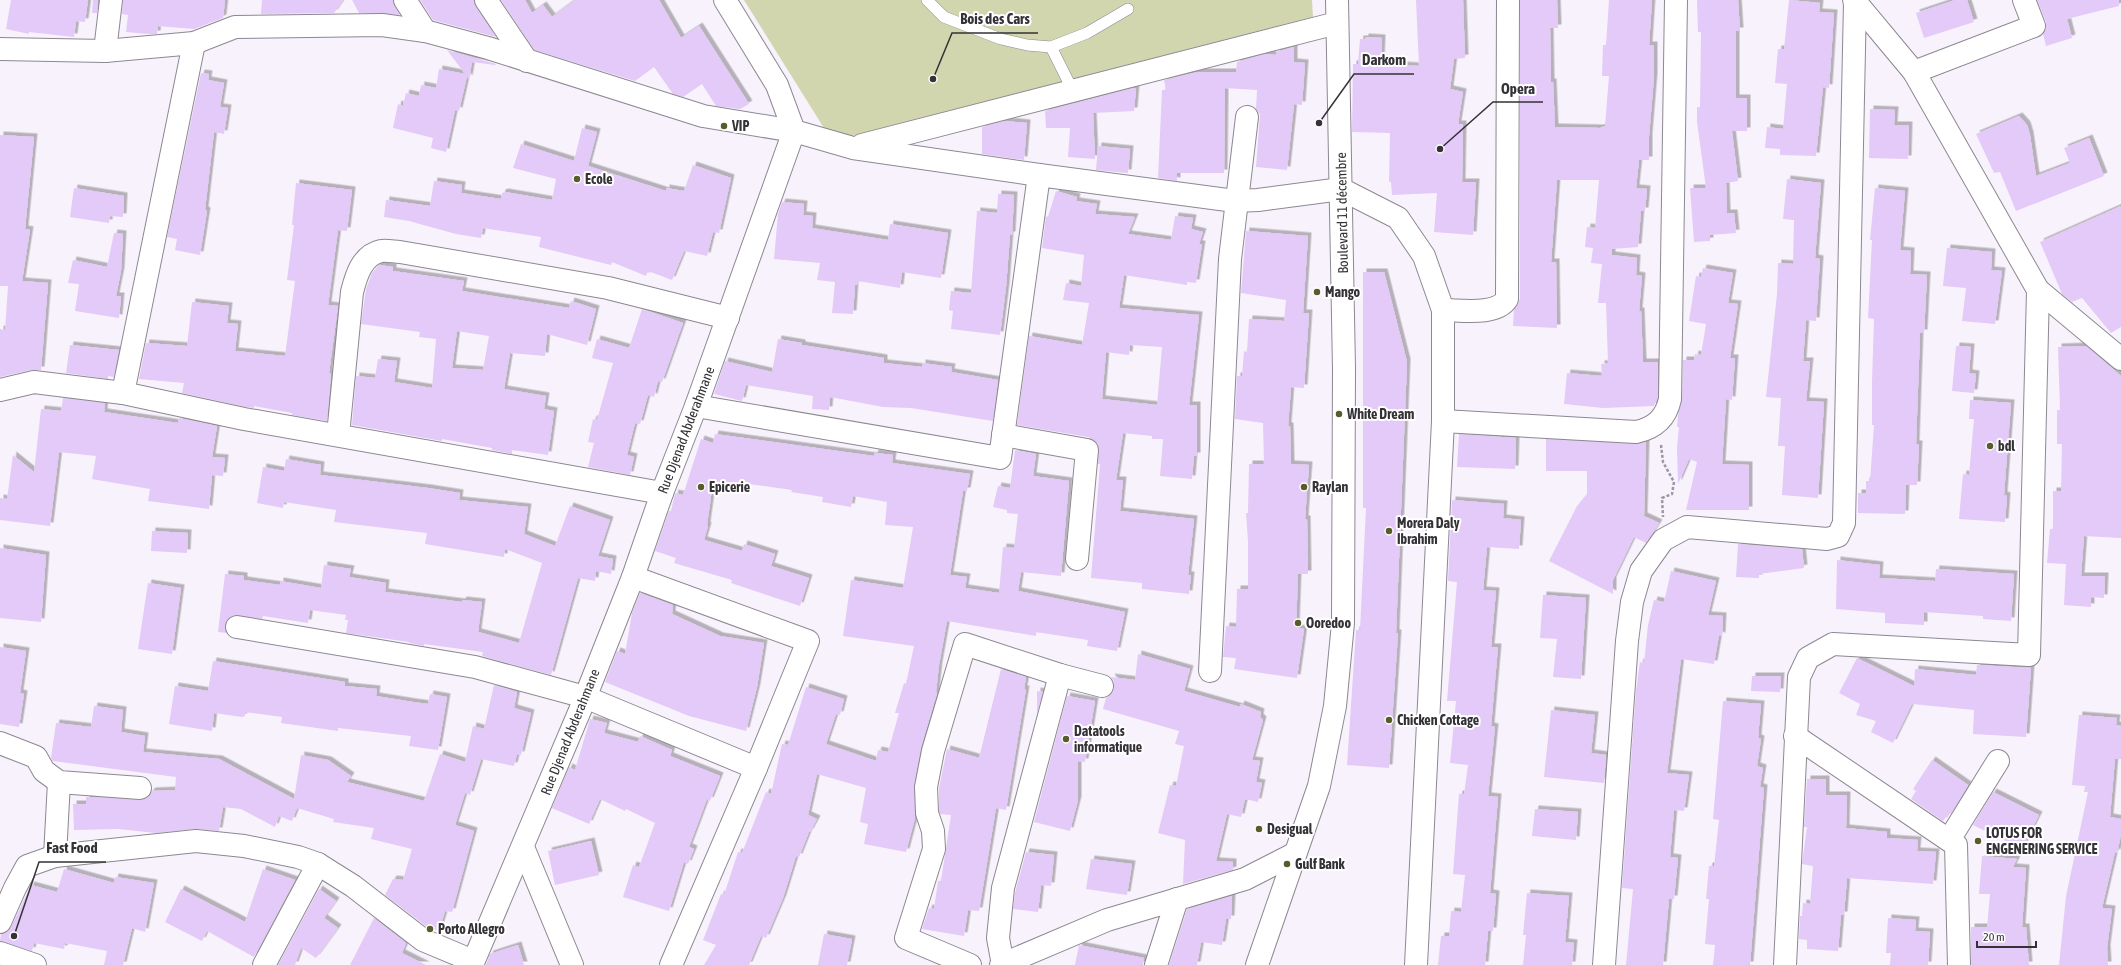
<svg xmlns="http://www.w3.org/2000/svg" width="2121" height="965" viewBox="0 0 2121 965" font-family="'Asap Condensed',sans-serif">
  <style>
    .green { fill: #d1d6ae }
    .building { fill: #e3caf8; fill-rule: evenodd; filter: url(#shadow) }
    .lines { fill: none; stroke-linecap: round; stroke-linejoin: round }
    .service-casing { stroke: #8c8891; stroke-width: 12 }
    .minor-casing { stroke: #8c8891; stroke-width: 24 }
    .tertiary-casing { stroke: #8c8891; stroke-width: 24 }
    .primary-casing { stroke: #8c8891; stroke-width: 24 }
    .path { stroke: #9b979e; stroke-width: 2.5; stroke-dasharray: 3 2; stroke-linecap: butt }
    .service { stroke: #fff; stroke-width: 11 }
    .minor { stroke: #fff; stroke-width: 22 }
    .tertiary { stroke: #fff; stroke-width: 22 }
    .primary { stroke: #fff; stroke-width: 22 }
    .poi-dot { fill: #585c2a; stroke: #fff; stroke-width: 1.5 }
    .labels { text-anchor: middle; stroke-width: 4; stroke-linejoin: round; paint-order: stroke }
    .poi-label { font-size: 14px; font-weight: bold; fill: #343236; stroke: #fff; text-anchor: start }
    .street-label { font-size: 14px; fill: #343236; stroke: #fff }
    .leader { fill: none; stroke: #343236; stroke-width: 1.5 }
    .callout-dot { fill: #343236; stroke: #fff; stroke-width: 1.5 }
    .callout-label { font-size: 15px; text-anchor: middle; font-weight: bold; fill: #343236; stroke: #fff; stroke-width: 4; stroke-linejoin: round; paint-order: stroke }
  </style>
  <defs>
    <filter id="shadow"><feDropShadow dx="3.5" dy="-3.5" stdDeviation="0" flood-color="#0004"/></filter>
  </defs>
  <rect width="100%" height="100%" fill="#f8f2fc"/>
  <polygon class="green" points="744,0 1312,0 1313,17 832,141"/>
  <g class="building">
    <polygon points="11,0 88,0 85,22 76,21 74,37 29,32 29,34 6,29"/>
    <polygon points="93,0 98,0 97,13 92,13"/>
    <polygon points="123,0 225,0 223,18 194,29 158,26 157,34 149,34 126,32 128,15 122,14"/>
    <polygon points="262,0 343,0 334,13 261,14"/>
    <polygon points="352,0 393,0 400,15 359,13"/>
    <polygon points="420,0 474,0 476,7 496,37 433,20"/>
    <polygon points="501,0 525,0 532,13 543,5 552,17 575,0 659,0 681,38 699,26 749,104 740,109 716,106 702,84 683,97 673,94 654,67 635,81 534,50"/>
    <polygon points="1416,0 1463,0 1465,58 1454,59 1450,89 1463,92 1458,124 1463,124 1462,182 1476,182 1473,235 1434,232 1437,193 1392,195 1391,182 1389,182 1390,133 1352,132 1353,64 1358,64 1360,39 1365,39 1365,37 1382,38 1381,64 1419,66"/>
    <polygon points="1520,0 1557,0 1558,28 1550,28 1551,82 1553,82 1555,127 1600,128 1605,126 1609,76 1602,76 1603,45 1606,45 1609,0 1652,0 1649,45 1654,45 1654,77 1649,136 1649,160 1639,160 1636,188 1647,189 1645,211 1641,211 1638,247 1612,249 1612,255 1637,258 1636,275 1642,276 1639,311 1641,311 1643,362 1658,362 1658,397 1654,406 1603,408 1564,404 1567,373 1602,376 1601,364 1608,363 1606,303 1598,303 1602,264 1591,263 1593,248 1585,247 1587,227 1595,228 1599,180 1557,180 1551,262 1556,262 1557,328 1513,326 1514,309 1520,299"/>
    <polygon points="1697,0 1738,0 1740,31 1736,31 1736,98 1747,98 1747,131 1732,131 1738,181 1726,183 1727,213 1734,213 1736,233 1710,235 1710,241 1694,242 1690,188 1706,188 1697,122 1697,107 1700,107 1701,32 1698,32"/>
    <polygon points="1789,0 1820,3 1819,12 1834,13 1829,88 1823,87 1816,156 1780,155 1780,149 1765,148 1767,127 1783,129 1787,84 1775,83 1778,49 1784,49"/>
    <polygon points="1955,0 1967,0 1974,22 1924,38 1916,13"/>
    <polygon points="2037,0 2119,0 2119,6 2067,19 2072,38 2046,46 2043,34 2046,28 2046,22"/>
    <polygon points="1294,47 1294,62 1305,63 1302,105 1294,104 1287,170 1256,167 1260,114 1256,109 1257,90 1225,88 1224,173 1177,173 1177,181 1158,178 1162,90 1166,90 1164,80 1198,72 1236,72 1237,62 1265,54 1276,55 1276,52"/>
    <polygon points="447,50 496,64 495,65 472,62 469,79 467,76 459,111 455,110 446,152 431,148 433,138 393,128 398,104 403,106 406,93 419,96 421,85 436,88 439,69 465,74"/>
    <polygon points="201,73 209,74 208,80 224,83 220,107 228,108 224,134 214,132 205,210 207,211 200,255 175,250 177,239 167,237"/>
    <polygon points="1134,88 1136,88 1134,111 1093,113 1095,159 1068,157 1070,128 1046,128 1045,111"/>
    <polygon points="1870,109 1895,110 1894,125 1909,125 1908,159 1869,158"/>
    <polygon points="2019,116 2027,125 2030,135 2036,176 2070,163 2064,148 2089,138 2104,176 2016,211 2000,172 1994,173 1976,134"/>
    <polygon points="1004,121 1027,123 1024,160 982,154 982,127"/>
    <polygon points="582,128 597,132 588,166 666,191 666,188 684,191 693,165 731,178 719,233 713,232 707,256 684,251 672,280 648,271 646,276 612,262 611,265 539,247 541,237 483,228 481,238 456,234 409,221 384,217 386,200 430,206 434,181 462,185 461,193 501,199 502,193 505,192 552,200 556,179 513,168 521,144 574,161"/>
    <polygon points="0,135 34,137 25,229 30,230 22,281 48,283 41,370 31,370 0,377 0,329 5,330 8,286 0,286"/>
    <polygon points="1098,146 1130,149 1128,173 1096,170"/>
    <polygon points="1787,179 1821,183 1815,258 1820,259 1816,321 1806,320 1803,361 1810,361 1806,401 1824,402 1818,498 1782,495 1785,446 1778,446 1781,398 1766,397 1777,294 1778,263 1793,264 1794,220 1783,219"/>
    <polygon points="296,183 352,190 347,231 338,230 328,305 338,306 329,373 331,373 327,421 292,415 292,413 254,406 254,408 246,407 182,393 184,383 139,379 146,343 187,346 192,302 229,306 227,323 238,324 235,351 285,356 295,281 287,280 294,225 292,225"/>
    <polygon points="74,188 124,196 123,217 110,216 109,223 70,217"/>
    <polygon points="1875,188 1905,191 1900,250 1911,251 1910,274 1927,275 1924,333 1920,333 1916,444 1919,444 1917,485 1906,485 1905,514 1858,513 1858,493 1866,493 1866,481 1870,481 1874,425 1872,425 1872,382 1874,319 1868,318 1872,240 1870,240"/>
    <path d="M1056,191L1077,197L1076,201L1097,204L1095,214L1135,217L1128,234L1171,240L1175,216L1193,218L1191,229L1203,232L1199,244H1202L1196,283L1187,282V285L1124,275L1119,308L1199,315L1189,405H1197V456H1194L1192,479L1160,476L1163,439H1152V436L1123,433L1116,480H1123L1120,511L1194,519L1188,575H1191L1189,594L1142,589V583L1091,578L1100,464H1098V445L1094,440L1088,437L1017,425L1029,336L1082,345L1089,303L1063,300L1066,283L1081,286L1084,255L1042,248L1046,216L1048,217ZM1130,345L1162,347L1157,405L1102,399L1106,352L1129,355Z"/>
    <polygon points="998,194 1014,195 1012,235 1010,235 1006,287 1000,335 951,329 953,311 949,310 951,291 971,293 977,211 997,213"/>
    <polygon points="782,202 804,204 803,215 813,216 812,228 888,240 890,224 948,233 941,278 902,272 900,288 858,281 857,285 855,285 853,314 832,313 835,282 817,280 820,263 774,259 778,214"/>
    <polygon points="2121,206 2121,327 2111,333 2082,298 2072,302 2062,294 2040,242"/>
    <polygon points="1246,231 1308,236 1303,313 1309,313 1304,388 1291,387 1288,426 1290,426 1291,464 1309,465 1305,519 1307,519 1308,574 1298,574 1296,628 1304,629 1297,678 1234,669 1236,658 1223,657 1226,626 1236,627 1237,589 1248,589 1248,541 1246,513 1248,513 1249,464 1264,464 1263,423 1235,419 1237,376 1242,376 1244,351 1247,352 1249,319 1284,321 1286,300 1241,293"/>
    <polygon points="114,233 123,234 121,271 116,296 121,296 119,318 75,311 79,284 68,283 73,260 107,267"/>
    <polygon points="1947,248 1992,252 1991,270 2002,271 1995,324 1962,321 1966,288 1943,286"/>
    <path d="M379,265L393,267V271L464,281L462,291L569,308L571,301L596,309L587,345L547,334L545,356L510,353L504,389L546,396L544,409L554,411L548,455L512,450V454L492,450V448L442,439V441L352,425L356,376L375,378L378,359L397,361L394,382L432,388L436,339L419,337L420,332L361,324L366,289L372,273ZM457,331L489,336L483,370L452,368Z"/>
    <polygon points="1703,268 1733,273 1728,303 1738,304 1730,358 1735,358 1732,400 1726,399 1722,464 1749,465 1749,510 1686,510 1697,462 1689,459 1678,484 1677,448 1679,427 1677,427 1678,415 1682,399 1683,360 1694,360 1695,354 1701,355 1706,324 1689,321 1696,276 1701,277"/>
    <polygon points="1363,272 1384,272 1407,362 1396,633 1398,633 1389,768 1347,765 1356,630 1360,630 1366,508 1363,508"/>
    <polygon points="642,309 683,323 662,382 658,381 654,397 648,395 640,424 635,423 627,455 634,457 630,475 588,467 594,443 588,442 593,419 597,420 613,363 592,358 597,339 629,348"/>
    <polygon points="778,339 802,343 802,345 884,358 884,363 922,367 922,363 952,367 951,372 998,380 993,421 911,408 883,407 830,397 829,410 812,409 813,396 746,385 742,401 714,394 725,361 772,372"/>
    <polygon points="70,345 119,350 114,377 108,376 108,379 66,373"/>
    <polygon points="1956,346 1971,347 1969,373 1976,374 1974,393 1952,391"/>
    <polygon points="2086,346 2121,376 2121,538 2084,536 2081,576 2105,576 2104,598 2091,597 2091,607 2064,605 2066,564 2047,563 2050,529 2053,529 2053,491 2061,491 2062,444 2057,444 2057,410 2060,410 2058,347"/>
    <polygon points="63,398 105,403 104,412 178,423 179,418 217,426 212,457 225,458 223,476 212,475 209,509 148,501 150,489 92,479 96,456 59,452 50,526 0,520 0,498 7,499 13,455 34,472 41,409 61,411"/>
    <polygon points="1970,400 2011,403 2004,495 2007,496 2005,522 1959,519 1963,474 1969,475 1974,419 1969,419"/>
    <polygon points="715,434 874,456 875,453 893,455 892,463 970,474 967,491 963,491 950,575 967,577 965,588 999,593 1003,547 1014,548 1018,514 1007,513 1007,510 993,507 998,486 1010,488 1015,450 1036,454 1033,476 1069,481 1061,576 1021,572 1018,591 1125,612 1117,651 1087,646 1088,640 1036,632 1036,636 947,621 939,665 936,692 937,693 921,747 914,785 915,818 906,852 864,844 868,824 860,822 866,788 817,774 808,815 817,819 810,832 809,832 799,857 796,856 783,898 766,938 761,936 749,965 704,965 716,945 703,940 721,894 724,895 738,852 742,853 766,792 771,794 782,744 788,745 806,687 844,699 840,715 836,714 826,744 876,761 878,750 888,752 899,713 895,713 904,683 906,684 914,646 843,636 851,580 903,588 913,527 885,525 887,502 853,496 851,507 822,502 823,497 791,492 792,490 749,484 748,487 713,482 707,525 708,526 704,540 742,551 744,544 775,554 771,566 809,578 800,606 731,583 732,580 674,563 676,558 655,551 669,511 671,511 675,493 683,495 701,439 713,443"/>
    <polygon points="1459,434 1516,438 1515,469 1457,467"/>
    <polygon points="1546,439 1635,444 1646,442 1644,516 1659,523 1646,543 1634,537 1613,580 1613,594 1549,561 1577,506 1587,494 1587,471 1546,471"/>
    <polygon points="286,459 321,465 320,475 428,488 460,493 459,500 528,507 524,534 555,546 570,506 610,520 598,556 613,559 611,574 596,571 595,581 578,578 551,675 482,656 483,652 424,644 424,646 409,643 409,642 346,633 348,620 345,620 346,615 310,610 308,623 263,616 262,619 233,615 228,619 225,625 227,633 218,632 225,574 244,576 244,580 280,585 280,581 321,588 324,565 351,569 349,577 386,583 385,592 462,602 463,600 482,602 478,632 519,643 542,563 505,549 504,557 425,544 427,533 334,522 336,510 284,502 283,508 257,503 263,467 284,471"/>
    <polygon points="1452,500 1504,504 1503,518 1521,520 1519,549 1487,547 1483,590 1496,591 1491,647 1498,647 1491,726 1495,727 1488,796 1498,797 1490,893 1496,894 1493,931 1488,931 1485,965 1438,965 1441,936 1449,936 1451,911 1461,912 1465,875 1453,874 1459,794 1464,794 1468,765 1450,763 1456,701 1447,701 1457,582 1448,581"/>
    <polygon points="152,531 188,533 187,553 151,551"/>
    <polygon points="1738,544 1802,549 1804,568 1759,574 1759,578 1736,577"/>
    <polygon points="0,548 46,555 41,622 0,618"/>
    <polygon points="1837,560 1880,565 1879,578 1935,581 1936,569 2014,574 2011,621 1983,619 1983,616 1924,612 1924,625 1885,623 1885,613 1836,609"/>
    <polygon points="1671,571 1716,581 1708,615 1723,616 1722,636 1719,635 1714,664 1681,659 1667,773 1689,775 1684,811 1674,810 1670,857 1678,858 1674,899 1669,899 1663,965 1626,965 1633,889 1622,888 1636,691 1640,662 1644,663 1648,625 1654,600 1664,602"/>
    <polygon points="148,583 181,588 172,654 138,649"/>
    <polygon points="640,593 673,605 672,614 720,636 764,643 757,687 746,731 689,716 605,682 617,651 625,654 632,613"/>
    <polygon points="1543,595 1586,598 1581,679 1553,677 1557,639 1540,638"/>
    <polygon points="0,647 26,651 20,693 24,694 19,727 0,724"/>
    <polygon points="1138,654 1190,669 1184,691 1240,707 1241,704 1261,712 1260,717 1263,720 1252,760 1260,761 1256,782 1262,783 1258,802 1245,799 1241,817 1227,814 1216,861 1233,862 1233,870 1183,884 1185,840 1158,833 1170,785 1176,786 1184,746 1175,744 1179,731 1103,709 1106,698 1111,694 1114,689 1114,682 1111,677 1135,680"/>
    <polygon points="1857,658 1914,686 1915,669 1976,675 1977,665 2031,668 2026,737 1973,734 1974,710 1912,704 1893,743 1871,732 1876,721 1856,715 1860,704 1839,693"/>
    <polygon points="213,661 345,682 345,686 377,689 376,696 413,702 428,704 430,694 447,697 438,750 409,746 411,736 338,728 338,731 281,723 282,717 245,712 245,716 242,717 214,713 212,731 169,724 175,686 208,691"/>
    <polygon points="1001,669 1026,677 1024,689 1026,689 1006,810 996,808 979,911 968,910 964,936 922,929 929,908 934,909 938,881 941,881 951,815 940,814 939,811 939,788 947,749 979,758"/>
    <polygon points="1752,676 1781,676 1780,692 1751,691"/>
    <polygon points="494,685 517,692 514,708 531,713 521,755 517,754 514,766 481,759 470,795 465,793 455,825 474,831 452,912 445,911 439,931 427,927 385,895 393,879 403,880 412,849 371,839 374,828 333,822 334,819 297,808 292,821 279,816 275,827 241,809 223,807 219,831 195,829 156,833 118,829 74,830 73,804 86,804 86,797 145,799 152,791 175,790 176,777 53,761 51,758 56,723 91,727 94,706 123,710 121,732 145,736 143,752 219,759 294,799 301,755 328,760 351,776 347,782 424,801 440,754 465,762 473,726 484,729"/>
    <polygon points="1037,691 1043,692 1037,714"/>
    <polygon points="1067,696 1095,701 1085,762 1078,761 1078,800 1070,831 1034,822"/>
    <polygon points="1723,701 1761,704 1758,738 1761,739 1757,766 1763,768 1760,787 1764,788 1750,965 1713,965 1715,945 1705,944 1709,899 1706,899 1709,866 1714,866 1719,820 1713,819"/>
    <polygon points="1551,710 1595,715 1591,753 1606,755 1604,783 1544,777"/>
    <polygon points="2079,715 2117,718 2116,725 2121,726 2121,759 2115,759 2110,817 2121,819 2121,835 2117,853 2115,852 2102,908 2112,909 2107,948 2108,965 2059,965 2066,896 2088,792 2084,792 2085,786 2072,785"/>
    <polygon points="590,719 607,723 604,733 638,742 640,736 672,750 670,756 720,776 710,801 707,799 689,847 694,849 688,864 684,862 669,911 623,897 633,865 639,867 655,823 626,809 625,811 600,799 589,824 552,808 569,767 575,770"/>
    <polygon points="1932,760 1968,785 1951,814 1949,813 1943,821 1911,799 1916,791 1913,789"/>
    <polygon points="1807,779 1826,779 1826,795 1847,795 1846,828 1887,832 1887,838 1918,840 1917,851 1936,852 1933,884 1847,878 1844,915 1841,915 1838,951 1807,949 1807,940 1799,939 1800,916 1802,916 1803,903 1810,904 1813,866 1802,864 1807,827 1804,827"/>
    <polygon points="1993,792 2039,815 2022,849 1973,825"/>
    <polygon points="1535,809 1578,812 1576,840 1532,836"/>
    <polygon points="591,841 599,875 555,885 548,851"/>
    <polygon points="1026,852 1054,855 1051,886 1041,885 1038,912 1013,909 1015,893"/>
    <polygon points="1982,856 2017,859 2013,867 2026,868 2022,927 2026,927 2029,965 1971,965 1971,927 1987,927 1990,894 1979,894"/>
    <polygon points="1091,859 1132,864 1127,895 1086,889"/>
    <polygon points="64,869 114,883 115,877 154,883 145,932 132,928 123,965 104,965 107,951 65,943 64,949 34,943 32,951 0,941 1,934 7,932 11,927 31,885 57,892"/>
    <polygon points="263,869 295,880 254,957 207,931 202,941 165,922 181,889 245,922"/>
    <polygon points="319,889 336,901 324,918 338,928 316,958 301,948 295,965 278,965"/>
    <polygon points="1527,893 1569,896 1565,942 1574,943 1572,965 1523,965 1526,935 1523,935"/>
    <polygon points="1232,896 1231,919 1226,919 1222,945 1201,942 1197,965 1169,965 1187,909"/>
    <polygon points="374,918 406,943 402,953 426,965 350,965"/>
    <polygon points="1888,918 1916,920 1915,931 1930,932 1928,965 1890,965 1891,953 1886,953"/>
    <polygon points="824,934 852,939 847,965 818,965"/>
    <polygon points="518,945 524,965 486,965 490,954"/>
    <polygon points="1079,945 1144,958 1143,965 1075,965"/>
  </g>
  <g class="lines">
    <defs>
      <g id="service">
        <polyline points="927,0 944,17 1001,39 1027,45 1051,47 1087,33 1128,9"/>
        <polyline points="1051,47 1073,91"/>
      </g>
      <g id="minor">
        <polyline points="405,0 425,31"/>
        <polyline points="486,0 527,61"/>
        <polyline points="1854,0 1914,72 2038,290 2121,359"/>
        <polyline points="0,49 105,51 194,43 235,27 382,25 425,31 488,48 703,116 794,131 853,148 1039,175"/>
        <polyline points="105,51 111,0"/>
        <polyline points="1914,72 2034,26 2024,0"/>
        <polyline points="862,145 1337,23"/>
        <path d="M1443,310C1461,310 1496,316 1507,299L1508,0"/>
        <polyline points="0,390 34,382 123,393 244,419 662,493"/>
        <polyline points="123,393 194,43"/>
        <polyline points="696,406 1000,458 1039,175 1235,201 1258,200 1341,189 1398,218 1424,256 1443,310 1443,421 1416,965"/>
        <path d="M1443,421L1636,432C1655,428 1666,418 1670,399L1676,0"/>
        <path d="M338,435L352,292C356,276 362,255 381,251C387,250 395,252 400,252L608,288L728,318"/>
        <polyline points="1003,435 1087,450 1077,559"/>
        <polyline points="633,577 808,641 756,768 671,965"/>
        <polyline points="237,627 475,667 585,697 756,768"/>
        <polyline points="1210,671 1230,259 1247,117"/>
        <polyline points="1795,736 1956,845 1959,965"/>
        <polyline points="0,743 36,757 44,771 59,782 140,788"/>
        <polyline points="1949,840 1998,761"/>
        <polyline points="523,847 572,965"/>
        <polyline points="55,856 59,782"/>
        <polyline points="0,922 15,888 27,866 55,856 196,841 244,846 298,857 318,864 353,886 423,940 473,961"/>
        <polyline points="0,953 35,965"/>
        <polyline points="264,965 318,864"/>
        <polyline points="970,965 906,938 934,849 933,831 927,813 926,787 933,751 965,644 1060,675 1102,686"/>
        <polyline points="1001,965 1107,920 1245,879 1294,854"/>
        <polyline points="1003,965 998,938 1003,888 1060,675"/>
        <polyline points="1156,965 1177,899"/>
        <polyline points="1604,965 1627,641 1632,602 1641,571 1663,540 1687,527 1827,539 1838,536 1844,523 1855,2"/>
        <polyline points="1785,965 1799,677 1808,658 1833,644 2029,655 2038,290"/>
      </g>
      <polyline id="tertiary" points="472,965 581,708 633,577 662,493 696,406 794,131 777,85 725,0"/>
      <polyline id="primary" points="1257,965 1319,786 1335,706 1343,623 1344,369 1337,0"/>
    </defs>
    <use href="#service" class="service-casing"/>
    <use href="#minor" class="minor-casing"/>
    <use href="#tertiary" class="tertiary-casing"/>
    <use href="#primary" class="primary-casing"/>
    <polyline class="path" points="1661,445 1663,462 1674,482 1672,494 1662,498 1663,517"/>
    <use href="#service" class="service"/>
    <use href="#minor" class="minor"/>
    <use href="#tertiary" class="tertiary"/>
    <use href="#primary" class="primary"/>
  </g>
  <g class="poi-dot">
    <circle cx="724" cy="126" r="4"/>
    <circle cx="577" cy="179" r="4"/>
    <circle cx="1317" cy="292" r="4"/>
    <circle cx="1339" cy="414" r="4"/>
    <circle cx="1990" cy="446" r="4"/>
    <circle cx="701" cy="487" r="4"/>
    <circle cx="1304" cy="487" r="4"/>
    <circle cx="1389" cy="531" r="4"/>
    <circle cx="1298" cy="623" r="4"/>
    <circle cx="1389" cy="720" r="4"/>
    <circle cx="1066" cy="739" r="4"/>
    <circle cx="1259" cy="829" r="4"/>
    <circle cx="1978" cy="841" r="4"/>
    <circle cx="1287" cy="864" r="4"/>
    <circle cx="430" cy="929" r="4"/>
  </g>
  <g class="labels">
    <g class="poi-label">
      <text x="732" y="131">VIP</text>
      <text x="585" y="184">Ecole</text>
      <text x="1325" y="297">Mango</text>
      <text x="1347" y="419">White Dream</text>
      <text x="1998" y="451">bdl</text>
      <text x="709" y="492">Epicerie</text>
      <text x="1312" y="492">Raylan</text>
      <text x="1397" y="528">Morera Daly<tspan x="1397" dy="16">Ibrahim</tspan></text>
      <text x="1306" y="628">Ooredoo</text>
      <text x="1397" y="725">Chicken Cottage</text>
      <text x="1074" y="736">Datatools<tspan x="1074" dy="16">informatique</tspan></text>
      <text x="1267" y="834">Desigual</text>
      <text x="1986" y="838">LOTUS FOR<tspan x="1986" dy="16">ENGENERING SERVICE</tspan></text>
      <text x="1295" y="869">Gulf Bank</text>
      <text x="438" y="934">Porto Allegro</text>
    </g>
    <g class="street-label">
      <text transform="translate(1342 213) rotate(-91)" y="5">Boulevard 11 décembre</text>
      <text transform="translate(686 430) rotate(-69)" y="5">Rue Djenad Abderahmane</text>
      <text transform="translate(570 732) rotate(-68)" y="5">Rue Djenad Abderahmane</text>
    </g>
  </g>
  <path class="leader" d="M933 79L952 33H1038M1319 123L1354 74H1414M1440 149L1493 102H1543M14 936L39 862H106"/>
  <g class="callout-dot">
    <circle cx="933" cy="79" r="4"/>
    <circle cx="1319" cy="123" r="4"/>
    <circle cx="1440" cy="149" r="4"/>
    <circle cx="14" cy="936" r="4"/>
  </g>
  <g class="callout-label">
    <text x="995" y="24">Bois des Cars</text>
    <text x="1384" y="65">Darkom</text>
    <text x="1518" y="94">Opera</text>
    <text x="72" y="853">Fast Food</text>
  </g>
  <path d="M1977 941v6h59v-6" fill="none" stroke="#343236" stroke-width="2"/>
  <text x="1983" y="941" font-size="12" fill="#343236" stroke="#ffffff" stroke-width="3" paint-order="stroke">20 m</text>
</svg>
